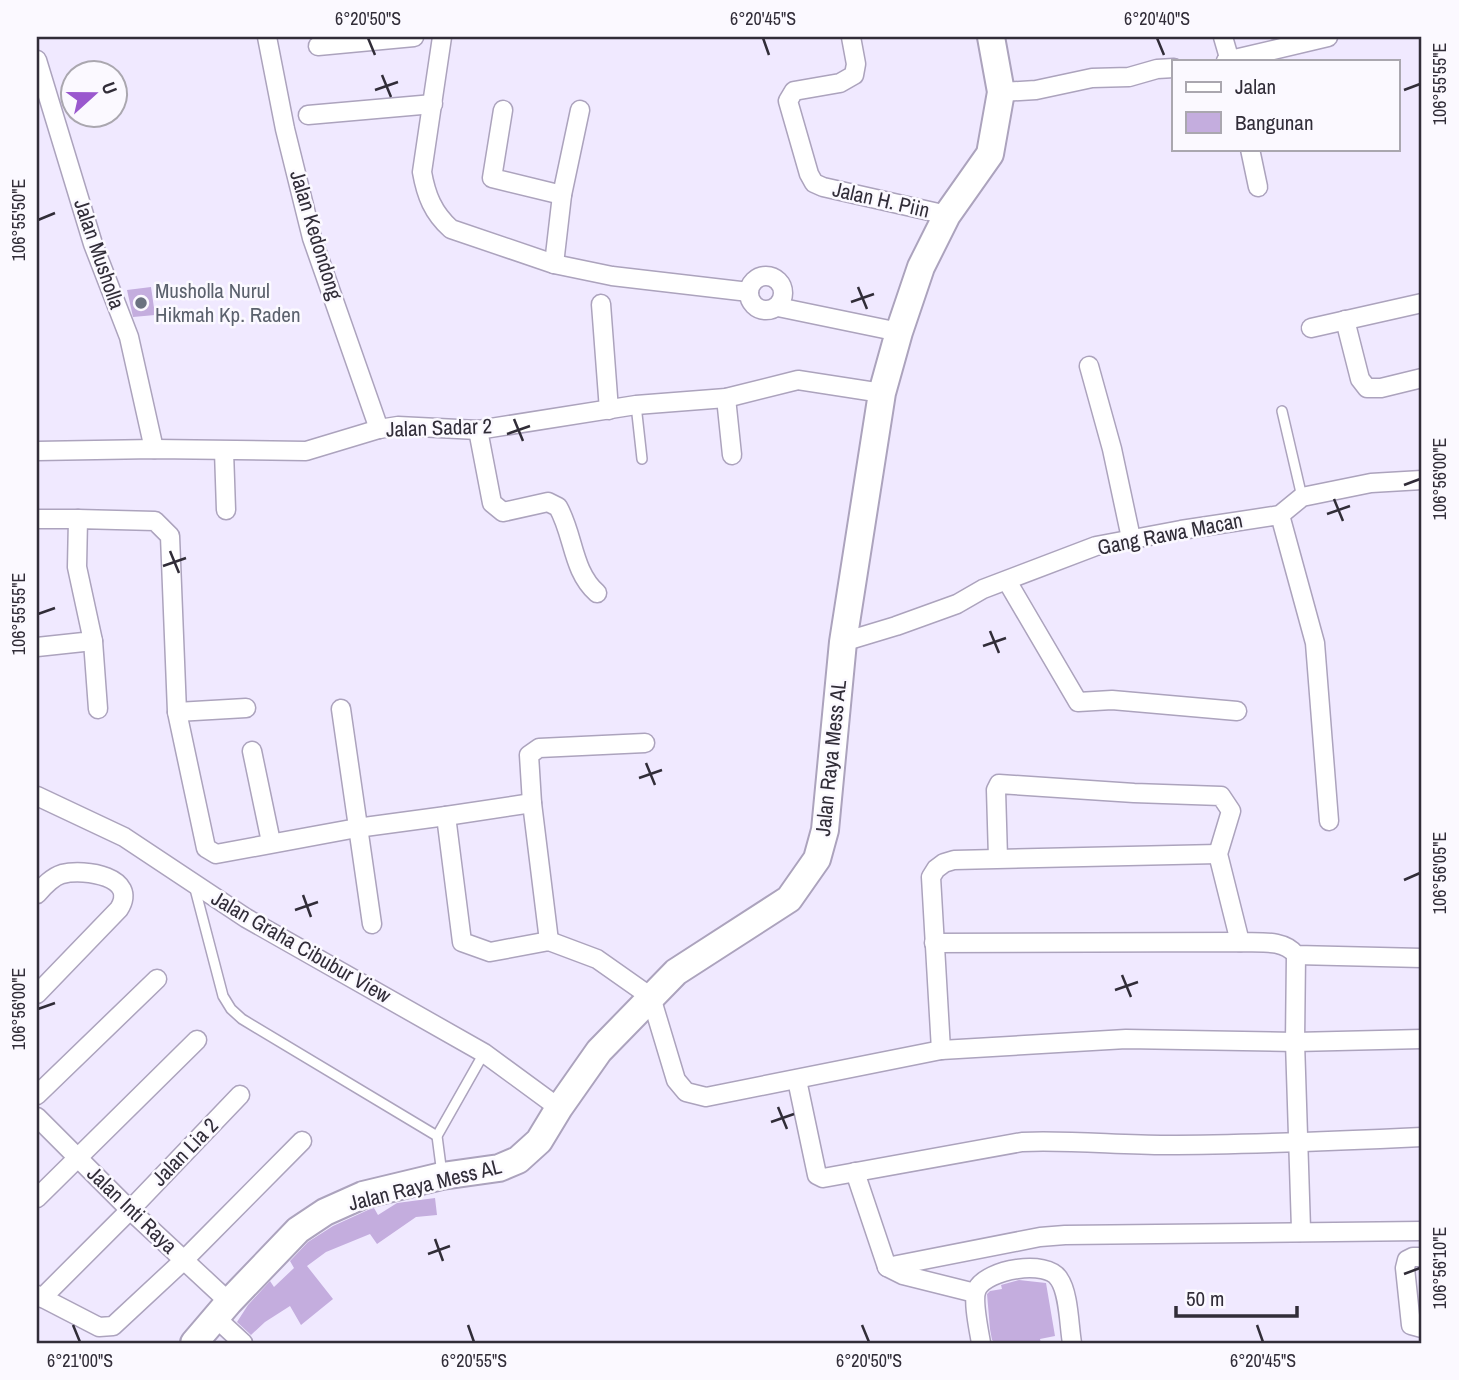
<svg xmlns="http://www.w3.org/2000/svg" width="1459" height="1380" viewBox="0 0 1459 1380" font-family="'Archivo Narrow',sans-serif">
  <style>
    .building { fill: #c4adde }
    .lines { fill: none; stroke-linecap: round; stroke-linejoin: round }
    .lane-casing { stroke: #aca3bd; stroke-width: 12 }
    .street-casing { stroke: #aca3bd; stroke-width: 21 }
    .secondary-casing { stroke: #aca3bd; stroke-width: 30 }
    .lane { stroke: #fff; stroke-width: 9 }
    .street { stroke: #fff; stroke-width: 18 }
    .secondary { stroke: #fff; stroke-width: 26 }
    .ticks { fill: none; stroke: #312d38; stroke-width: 2.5 }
    .worship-dot { fill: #6b7280; stroke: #fbf9ff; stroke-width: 2.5 }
    .labels { text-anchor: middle; stroke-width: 5; stroke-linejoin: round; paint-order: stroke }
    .street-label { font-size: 21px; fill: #312d38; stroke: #fbf9ff }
    .worship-label { font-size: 21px; fill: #5b616d; stroke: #fbf9ff; text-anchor: start }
    .neatline { fill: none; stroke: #312d38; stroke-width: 2.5 }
    .ticks-label { font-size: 18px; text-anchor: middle; fill: #312d38 }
  </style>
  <rect width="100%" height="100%" fill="#f0e9ff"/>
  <g class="building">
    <polygon points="151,287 155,315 133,317 127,290"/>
    <polygon points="435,1198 437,1215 416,1217 377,1244 370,1234 326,1252 307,1266 333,1299 301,1325 290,1306 265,1322 251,1335 237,1322 248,1305 270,1281 274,1287 294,1268 290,1261 308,1242 333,1226 368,1210 374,1208 378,1215 397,1203"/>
    <polygon points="1019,1280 1046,1283 1055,1336 1040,1339 1041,1343 996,1343 992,1340 990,1329 987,1294 990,1291 1002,1289 1001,1285"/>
  </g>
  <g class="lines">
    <defs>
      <g id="lane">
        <polyline points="636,405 642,459"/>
        <polyline points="1282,411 1302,497"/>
        <polyline points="194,885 223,996 231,1009 242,1019 437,1136"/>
        <polyline points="442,1174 437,1136 484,1053"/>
      </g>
      <g id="street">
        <polyline points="267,37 285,129 312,238 379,429"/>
        <path d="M442,37L422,172C426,195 433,213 451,229L554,264L612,276L749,292"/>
        <polyline points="851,37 856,64 854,75 840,83 794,91 788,101 809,174 814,183 823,187 947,215"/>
        <polyline points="1223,37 1230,61"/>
        <polyline points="318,46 414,37"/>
        <polyline points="37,60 93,244 129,337 154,449"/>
        <polyline points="1226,61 1328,37"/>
        <polyline points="1001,92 1036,90 1092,78 1129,77 1157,69 1174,68"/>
        <polyline points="503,110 492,178 562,195"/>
        <polyline points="308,115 433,104"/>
        <polyline points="1250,149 1258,187"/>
        <polyline points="554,264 562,195 580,110"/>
        <circle cx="766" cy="293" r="17"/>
        <polyline points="601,304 609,410"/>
        <polyline points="778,307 899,332"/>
        <polyline points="1345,320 1360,379 1367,388 1381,388 1422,378"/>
        <polyline points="1311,328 1422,303"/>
        <polyline points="1089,366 1112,449 1131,538"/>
        <polyline points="726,398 732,455"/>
        <path d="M478,430L492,503L503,512L548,502L558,507C574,535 572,571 597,593"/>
        <polyline points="37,451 154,449 306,451 379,429 398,426 478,430 636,405 726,398 798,380 882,393"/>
        <polyline points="224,451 226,510"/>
        <polyline points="1280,515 1315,643 1329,821"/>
        <polyline points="37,519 78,519"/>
        <polyline points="1007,581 1078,702 1112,700 1237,711"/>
        <polyline points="93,641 98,709"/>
        <polyline points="843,642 896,626 957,604 983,589 1096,546 1181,530 1280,515 1302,497 1371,483 1422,480"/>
        <polyline points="37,647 93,641 77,567 78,519 155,521 170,536 177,712 206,848 216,854 357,828 446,816 462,942 490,952 549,941 597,959 651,997 676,1080 686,1092 706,1097 941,1050 1126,1039 1295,1042 1422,1039"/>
        <polyline points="341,709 372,924"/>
        <polyline points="177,712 246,708"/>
        <polyline points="252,751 271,842"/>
        <polyline points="37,796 124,837 246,918 484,1053 559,1108"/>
        <polyline points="446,816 532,803"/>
        <polyline points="998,858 996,790 999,784 1134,793 1221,796 1231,811 1218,854 1240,942"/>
        <path d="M37,894C44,886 52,877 62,874C85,868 139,877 119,909L37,994"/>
        <polyline points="549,941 532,803 529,755 539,748 645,743"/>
        <path d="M934,943L1240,942C1259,943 1284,939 1296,955L1422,958"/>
        <polyline points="1296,955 1295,1042 1301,1229 1299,1232"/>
        <polyline points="941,1050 931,877 936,869 944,863 954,860 1218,854"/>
        <path d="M797,1080L817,1175L823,1178L1022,1142C1070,1140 1118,1145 1166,1145C1252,1145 1337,1141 1422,1137"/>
        <polyline points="37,1095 157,979"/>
        <polyline points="37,1117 130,1210 229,1302"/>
        <polyline points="855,1172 887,1267 903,1275 975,1293"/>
        <polyline points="37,1198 197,1040"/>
        <polyline points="1422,1257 1413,1257 1407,1260 1405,1268 1411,1325 1422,1328"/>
        <polyline points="887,1267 1040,1237 1065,1235 1422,1231"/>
        <polyline points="37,1295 99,1327 113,1326 184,1260 302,1141"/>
        <polyline points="42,1298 130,1210 240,1095"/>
        <polyline points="216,1318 243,1343"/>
        <path d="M981,1343C979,1331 972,1299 977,1289C987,1269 1047,1259 1059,1279C1069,1293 1069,1326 1072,1343"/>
      </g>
      <polyline id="secondary" points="194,1343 229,1302 298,1230 325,1212 363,1195 442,1176 499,1168 518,1160 539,1141 559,1108 599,1051 676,972 789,899 817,859 825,830 843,642 882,393 899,332 921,267 947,215 990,154 1001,92 991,37"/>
    </defs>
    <use href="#lane" class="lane-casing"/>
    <use href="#street" class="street-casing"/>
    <use href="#secondary" class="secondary-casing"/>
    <use href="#lane" class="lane"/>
    <use href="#street" class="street"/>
    <use href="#secondary" class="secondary"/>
  </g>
  <path class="ticks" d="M368,38L375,55M763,38L769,55M1157,38L1164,55M382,75L391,97M375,90L398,82M1404,90L1420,84M38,220L55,213M858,287L867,309M851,302L874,294M514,419L523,441M507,434L530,426M1404,485L1420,479M1334,499L1343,521M1327,514L1350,506M170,551L179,573M163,566L186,558M38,614L55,608M990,631L999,653M983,646L1006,638M646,763L655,785M639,778L662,770M1404,880L1420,873M303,895L311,917M295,910L318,902M1122,975L1131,997M1115,990L1138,982M38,1009L55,1003M778,1107L787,1129M771,1122L794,1114M435,1239L443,1261M428,1254L450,1246M1404,1274L1420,1268M73,1325L80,1342M468,1325L474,1342M862,1325L869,1342M1257,1325L1263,1342"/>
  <circle class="worship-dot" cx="141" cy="303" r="7"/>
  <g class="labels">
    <g class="street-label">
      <text transform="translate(881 200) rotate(13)" y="7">Jalan H. Piin</text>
      <text transform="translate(316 235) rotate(73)" y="7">Jalan Kedondong</text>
      <text transform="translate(99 254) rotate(71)" y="7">Jalan Musholla</text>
      <text transform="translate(439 428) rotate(-2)" y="7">Jalan Sadar 2</text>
      <text transform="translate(1170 534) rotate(-11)" y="7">Gang Rawa Macan</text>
      <text transform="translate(831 758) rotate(-84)" y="7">Jalan Raya Mess AL</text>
      <text transform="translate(301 947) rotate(30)" y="7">Jalan Graha Cibubur View</text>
      <text transform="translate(185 1152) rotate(-46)" y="7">Jalan Lia 2</text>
      <text transform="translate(425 1185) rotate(-14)" y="7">Jalan Raya Mess AL</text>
      <text transform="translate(132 1210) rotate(44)" y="7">Jalan Inti Raya</text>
    </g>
    <g class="worship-label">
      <text x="155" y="298">Musholla Nurul<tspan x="155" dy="24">Hikmah Kp. Raden</tspan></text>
    </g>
  </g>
  <rect width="1459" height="1380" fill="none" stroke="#fbf9ff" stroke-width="77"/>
  <rect x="1172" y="60" width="228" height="91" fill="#fbf9ff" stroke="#aaa7af" stroke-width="2"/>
  <rect x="1186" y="82" width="35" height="10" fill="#ffffff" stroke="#aaa7af" stroke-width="2"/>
  <text x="1235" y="94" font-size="21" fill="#312d38">Jalan</text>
  <rect x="1186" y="112" width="35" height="21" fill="#c4adde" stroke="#aaa7af" stroke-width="2"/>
  <text x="1235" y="130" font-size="21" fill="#312d38">Bangunan</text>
  <g transform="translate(94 94) rotate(69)"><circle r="33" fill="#fbf9ff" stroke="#aaa7af" stroke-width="2"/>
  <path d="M0-5L12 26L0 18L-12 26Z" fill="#9a58ce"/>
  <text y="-10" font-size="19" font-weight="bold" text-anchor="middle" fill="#312d38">U</text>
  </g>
  <path d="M1176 1306v10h121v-10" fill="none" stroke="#312d38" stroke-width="3.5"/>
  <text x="1186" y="1306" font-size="21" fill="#312d38" stroke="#fbf9ff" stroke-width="5" paint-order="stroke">50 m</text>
  <rect x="38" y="38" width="1382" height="1304" class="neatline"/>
  <g class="ticks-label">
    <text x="368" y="25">6°20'50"S</text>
    <text x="763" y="25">6°20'45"S</text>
    <text x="1157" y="25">6°20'40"S</text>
    <text transform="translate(1440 84) rotate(-90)" y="6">106°55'55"E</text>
    <text transform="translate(19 220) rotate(-90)" y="6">106°55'50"E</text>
    <text transform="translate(1440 479) rotate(-90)" y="6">106°56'00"E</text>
    <text transform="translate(19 614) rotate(-90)" y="6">106°55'55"E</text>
    <text transform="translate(1440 873) rotate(-90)" y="6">106°56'05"E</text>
    <text transform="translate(19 1009) rotate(-90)" y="6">106°56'00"E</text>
    <text transform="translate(1440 1268) rotate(-90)" y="6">106°56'10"E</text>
    <text x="80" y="1367">6°21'00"S</text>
    <text x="474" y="1367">6°20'55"S</text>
    <text x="869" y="1367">6°20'50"S</text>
    <text x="1263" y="1367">6°20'45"S</text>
  </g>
</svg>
